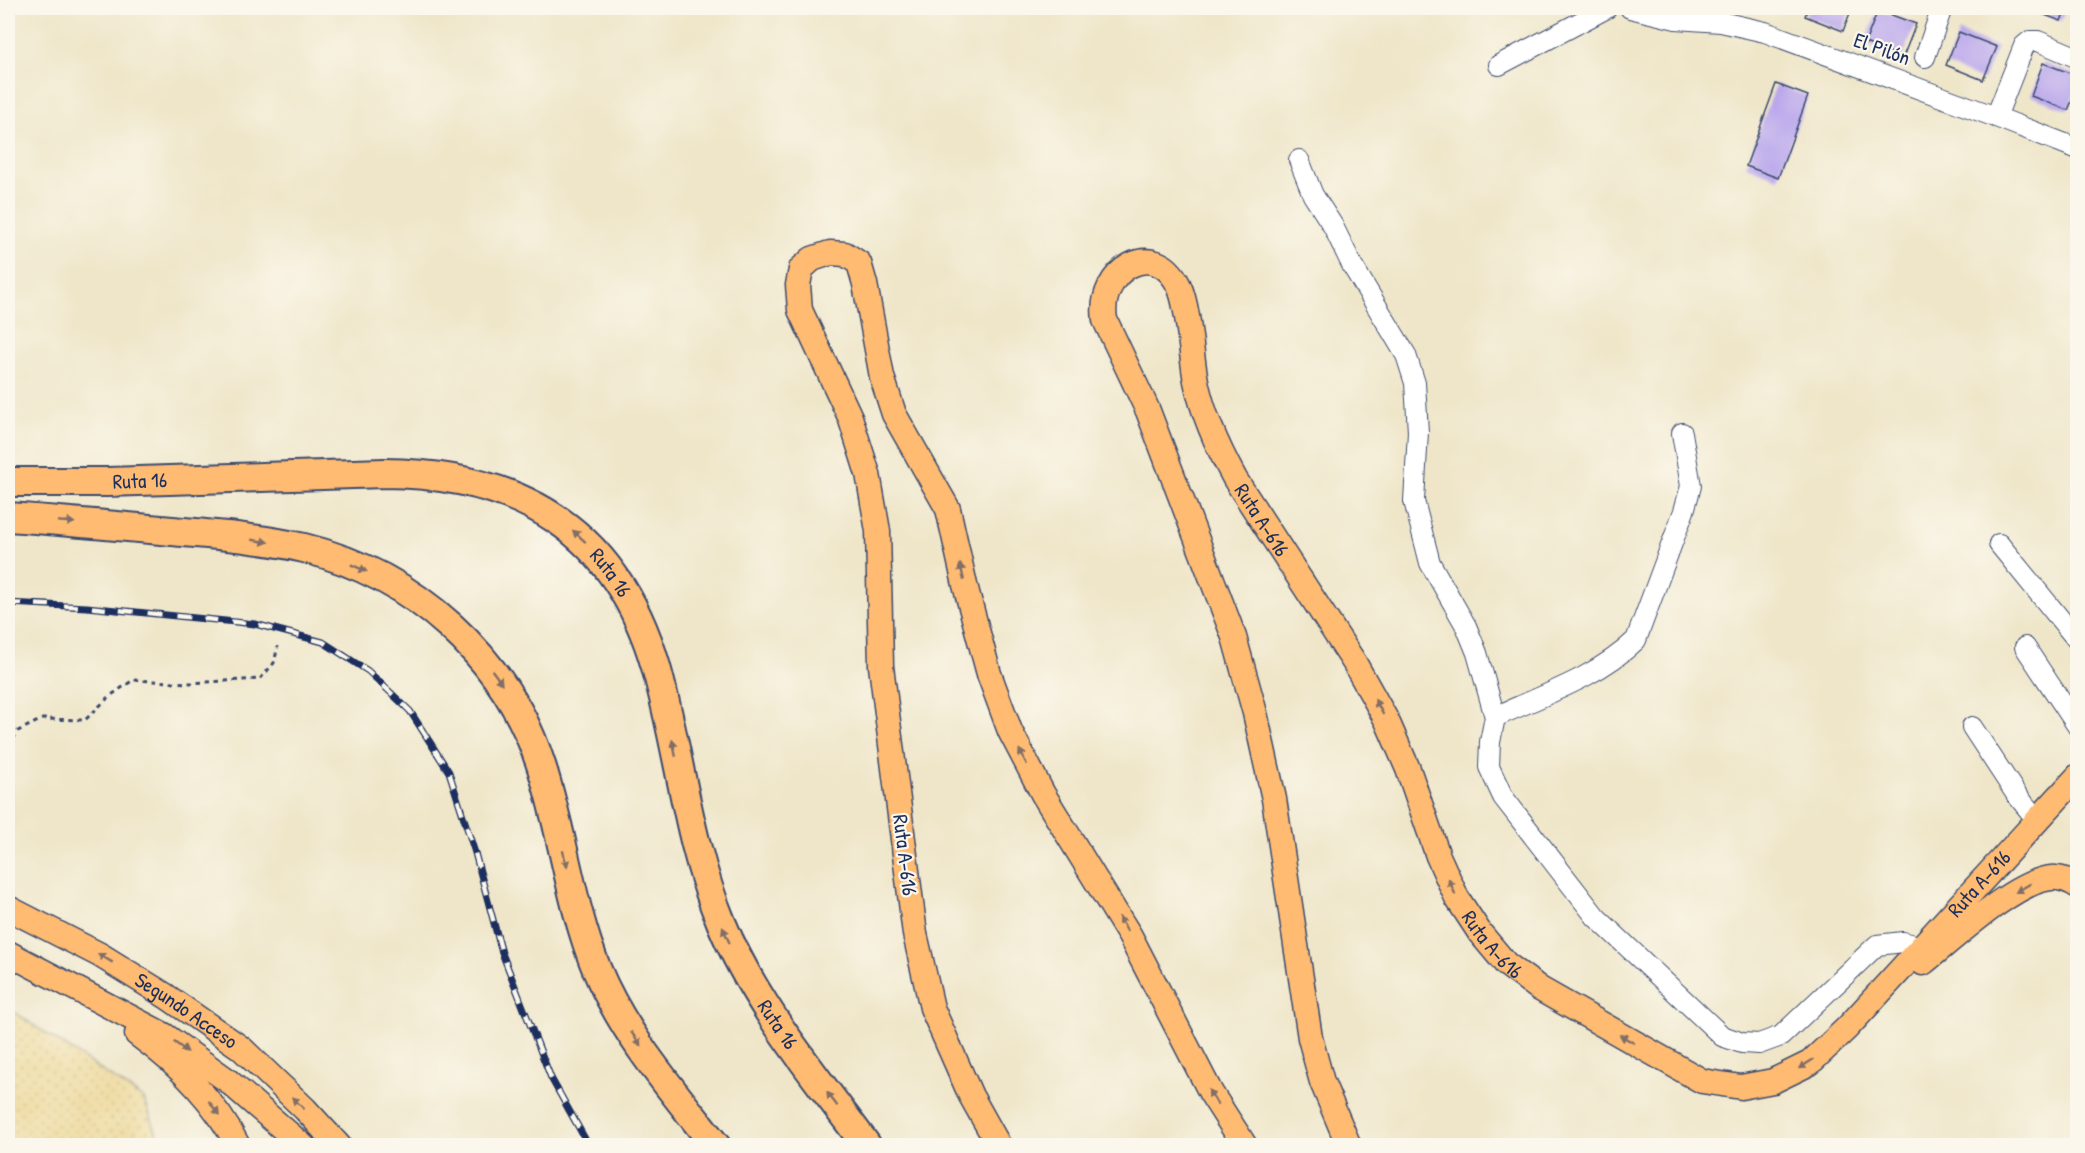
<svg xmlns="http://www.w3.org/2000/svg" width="2085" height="1153" viewBox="0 0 2085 1153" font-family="'Patrick Hand',sans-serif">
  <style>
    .sand { fill: url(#sand-dots); stroke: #84847e; stroke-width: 1.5 }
    .building { fill: #b8a5ec }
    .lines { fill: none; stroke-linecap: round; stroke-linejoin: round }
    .minor-casing { stroke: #3b4a6e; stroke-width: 22 }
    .major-casing { stroke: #3b4a6e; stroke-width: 27 }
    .highway-casing { stroke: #3b4a6e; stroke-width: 32 }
    .path { stroke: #3b4a6e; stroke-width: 3; stroke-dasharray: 4.5 4.5; stroke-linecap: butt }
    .minor { stroke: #fff; stroke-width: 20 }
    .major { stroke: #ffbb71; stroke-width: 24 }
    .highway { stroke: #ffbb71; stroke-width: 28 }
    .rail-casing { stroke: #1b2f5e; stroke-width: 7 }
    .rail { stroke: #fbf7ec; stroke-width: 4.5; stroke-dasharray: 14; stroke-linecap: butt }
    .oneway { fill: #826e67 }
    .labels { text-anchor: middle; stroke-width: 4.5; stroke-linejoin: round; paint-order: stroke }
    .street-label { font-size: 21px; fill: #1b2f5e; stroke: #fbf7ec }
  </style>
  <defs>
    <pattern id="sand-dots" width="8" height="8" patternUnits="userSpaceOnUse" patternTransform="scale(1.5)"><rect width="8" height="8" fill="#eeda9e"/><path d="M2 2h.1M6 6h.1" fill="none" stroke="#ccbb8a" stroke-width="1.8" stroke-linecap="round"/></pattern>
  </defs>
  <rect width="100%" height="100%" fill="#fbf7ec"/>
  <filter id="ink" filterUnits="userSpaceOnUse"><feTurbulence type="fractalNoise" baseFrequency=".0167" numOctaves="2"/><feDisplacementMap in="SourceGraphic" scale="12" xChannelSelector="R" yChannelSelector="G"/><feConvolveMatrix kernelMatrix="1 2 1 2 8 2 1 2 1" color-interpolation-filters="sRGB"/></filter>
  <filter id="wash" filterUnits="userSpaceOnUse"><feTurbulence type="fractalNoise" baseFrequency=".008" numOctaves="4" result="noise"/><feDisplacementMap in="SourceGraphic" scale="24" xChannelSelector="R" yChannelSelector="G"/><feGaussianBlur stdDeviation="1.35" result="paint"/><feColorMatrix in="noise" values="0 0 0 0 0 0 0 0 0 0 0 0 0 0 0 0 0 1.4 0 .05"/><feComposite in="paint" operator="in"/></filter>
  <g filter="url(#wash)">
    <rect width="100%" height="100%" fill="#efe6c9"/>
    <polygon class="sand" points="8,1008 144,1099 161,1145 8,1145"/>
    <g id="blocks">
      <g class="building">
        <polygon points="1808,8 1852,8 1843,31 1805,16"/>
        <polygon points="2026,8 2066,8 2061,21"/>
        <polygon points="1878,10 1916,24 1903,57 1865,43"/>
        <polygon points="1959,32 1997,47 1983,80 1946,65"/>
        <polygon points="2043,63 2078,76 2078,87 2068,110 2031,96"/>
        <polygon points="1776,84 1808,96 1778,178 1746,166"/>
      </g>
    </g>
  </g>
  <g filter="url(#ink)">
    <use href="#blocks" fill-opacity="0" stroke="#3b4a6e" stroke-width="1.5"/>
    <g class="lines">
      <defs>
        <g id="minor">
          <polyline points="1630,8 1676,19 1721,22 1765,32 1996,117 2078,149"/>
          <polyline points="1925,57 1942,8"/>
          <polyline points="1499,65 1607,8"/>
          <polyline points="1996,117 2024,46 2030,41 2038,41 2078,58"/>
          <polyline points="1299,160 1313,195 1333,226 1352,265 1406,355 1415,383 1418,432 1414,501 1430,563 1466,626 1477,653 1495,717 1490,742 1489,767 1503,797 1596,917 1722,1036 1742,1043 1759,1044 1781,1036 1877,945 1903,942 1932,950"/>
          <polyline points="1999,544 2078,641"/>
          <polyline points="2025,647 2078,727"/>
          <path d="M1495,717C1543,695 1598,677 1636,640L1684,511L1691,486L1682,433"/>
          <polyline points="1972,727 2016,794 2037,820"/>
        </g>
        <g id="major">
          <path id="s1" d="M8,908L100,955L166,996L241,1048L305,1109L339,1146"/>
          <polyline points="8,953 164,1035 227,1080 303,1146"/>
          <path d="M1923,963C1952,940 2015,881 2051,878C2059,877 2070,881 2078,886"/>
          <path d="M137,1034C177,1063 215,1101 238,1146"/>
          <polyline points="999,1146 971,1096 932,1008 915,934 881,666 878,531 868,474 850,417 800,310 798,285 801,269 812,259 830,253 845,254 859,263 865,284 882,377 894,414 948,509 965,585 989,674 1010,731 1043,794 1130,936 1211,1093 1245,1146"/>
          <path id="s2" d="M1349,1146L1322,1082L1310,1038L1274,799L1255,713L1234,637L1148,411L1105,320C1097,271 1155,235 1179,286C1189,308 1191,355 1196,381C1203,415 1218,448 1235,479L1354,662L1387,721L1408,769L1438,856L1457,898L1480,933L1506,964L1540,989L1702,1081L1741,1087L1773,1081L1810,1063L1847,1028L2078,776"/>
        </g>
        <g id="highway">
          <path id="s3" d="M8,482H107L384,473C522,474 617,532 656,667C680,752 687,840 721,922C755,1005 814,1074 867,1146"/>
          <path d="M8,517C62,521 117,526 172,531C216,535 261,538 304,548C414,575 506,657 541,765C563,832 570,904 597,970C624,1035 673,1091 716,1146"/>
        </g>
      </defs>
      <use href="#minor" class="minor-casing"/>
      <use href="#major" class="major-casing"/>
      <use href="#highway" class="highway-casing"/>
      <polyline class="path" points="8,747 18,731 42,719 85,720 110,696 133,680 191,683 260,679 274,663 278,646"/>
      <use href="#minor" class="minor"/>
      <use href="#major" class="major"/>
      <use href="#highway" class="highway"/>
      <defs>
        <polyline id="rail" points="8,603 87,607 255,624 323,642 368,671 410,711 449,772 475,853 502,953 551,1078 589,1146"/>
      </defs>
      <use href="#rail" class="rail-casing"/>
      <use href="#rail" class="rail"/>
    </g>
    <defs><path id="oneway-solid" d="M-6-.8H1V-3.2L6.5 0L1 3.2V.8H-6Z" transform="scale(1.5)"/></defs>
    <g class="oneway">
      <use href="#oneway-solid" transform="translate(66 522) rotate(5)"/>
      <use href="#oneway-solid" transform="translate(579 536) rotate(-138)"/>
      <use href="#oneway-solid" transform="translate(260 541) rotate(9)"/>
      <use href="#oneway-solid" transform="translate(359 568) rotate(24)"/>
      <use href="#oneway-solid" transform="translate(962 572) rotate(-103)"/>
      <use href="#oneway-solid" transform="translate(497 677) rotate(54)"/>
      <use href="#oneway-solid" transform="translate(1379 707) rotate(-119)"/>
      <use href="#oneway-solid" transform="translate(674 748) rotate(-102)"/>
      <use href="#oneway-solid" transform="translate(1023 757) rotate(-117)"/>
      <use href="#oneway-solid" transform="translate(565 859) rotate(76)"/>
      <use href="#oneway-solid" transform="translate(1452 887) rotate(-114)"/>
      <use href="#oneway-solid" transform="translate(2023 888) rotate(150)"/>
      <use href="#oneway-solid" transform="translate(1123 924) rotate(-120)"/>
      <use href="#oneway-solid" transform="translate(726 935) rotate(-114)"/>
      <use href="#oneway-solid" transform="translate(105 958) rotate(-149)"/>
      <use href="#oneway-solid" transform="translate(636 1039) rotate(56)"/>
      <use href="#oneway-solid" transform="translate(1627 1039) rotate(-150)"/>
      <use href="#oneway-solid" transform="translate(181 1047) rotate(36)"/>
      <use href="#oneway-solid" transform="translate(1806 1064) rotate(148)"/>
      <use href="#oneway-solid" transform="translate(1213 1097) rotate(-121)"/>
      <use href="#oneway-solid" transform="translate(832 1099) rotate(-127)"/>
      <use href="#oneway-solid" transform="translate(298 1103) rotate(-136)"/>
      <use href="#oneway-solid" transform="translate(214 1108) rotate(53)"/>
    </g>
  </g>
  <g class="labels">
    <g class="street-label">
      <text transform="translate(1882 49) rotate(20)" y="7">El Pilón</text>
      <text dy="7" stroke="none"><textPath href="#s3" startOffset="132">Ruta 16</textPath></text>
      <text dy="7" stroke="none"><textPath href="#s2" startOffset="1242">Ruta A-616</textPath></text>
      <text dy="7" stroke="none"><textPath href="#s3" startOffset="634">Ruta 16</textPath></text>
      <text transform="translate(905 855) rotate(83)" y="7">Ruta A-616</text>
      <text dy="7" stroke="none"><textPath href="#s2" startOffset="2340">Ruta A-616</textPath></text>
      <text dy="7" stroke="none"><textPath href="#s2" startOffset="1728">Ruta A-616</textPath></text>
      <text dy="7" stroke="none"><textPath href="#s1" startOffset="206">Segundo Acceso</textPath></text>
      <text dy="7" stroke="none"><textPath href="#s3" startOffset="1120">Ruta 16</textPath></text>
    </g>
  </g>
  <rect width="2085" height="1153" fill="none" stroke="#fbf7ec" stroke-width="30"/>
</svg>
